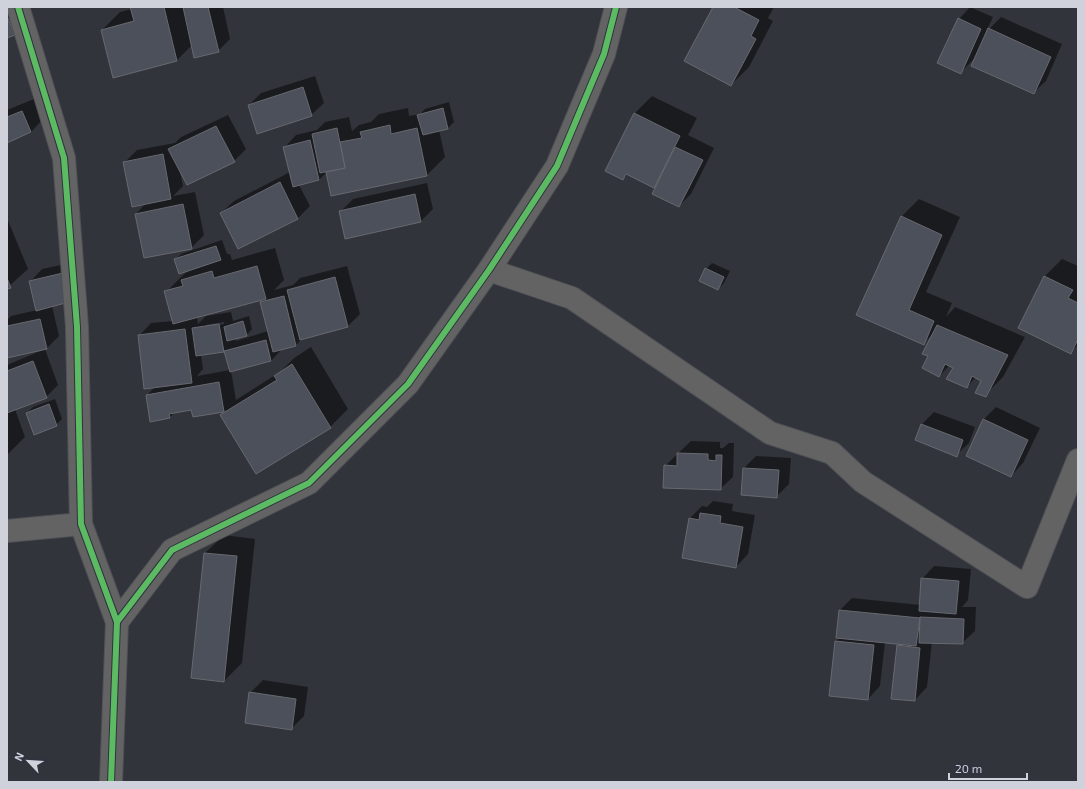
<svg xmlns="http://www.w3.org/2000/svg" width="1085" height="789" viewBox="0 0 1085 789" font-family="'Exo 2',sans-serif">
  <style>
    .shadow { fill: #0007; fill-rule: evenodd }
    .building { fill: #4c505a; stroke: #67696f }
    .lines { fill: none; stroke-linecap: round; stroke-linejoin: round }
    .minor-casing { stroke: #4f5157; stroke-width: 24 }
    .tertiary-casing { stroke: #4f5157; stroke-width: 24 }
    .minor { stroke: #646364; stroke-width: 22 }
    .tertiary { stroke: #646364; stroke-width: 22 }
    .cycleway-casing { stroke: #2e333f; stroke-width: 8 }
    .cycleway { stroke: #5cba63; stroke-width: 6 }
  </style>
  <rect width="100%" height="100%" fill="#32343b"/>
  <g class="shadow">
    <polygon points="7,7 29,7 32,16 14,34 7,37"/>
    <polygon points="131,7 223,7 230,39 218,51 192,45 177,60 102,30 120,12 132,9"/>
    <polygon points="714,7 774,7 768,18 773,21 749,67 731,85"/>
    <polygon points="970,7 993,17 986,32 1001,17 1062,44 1046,81 1033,93 976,57 961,72 959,19"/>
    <polygon points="315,76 324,103 311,115 249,105 261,93"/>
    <polygon points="652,96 697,118 688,135 714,148 691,194 679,206 658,182 654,186 628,174 623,179 634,114"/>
    <polygon points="34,99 43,119 31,132 7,142 7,110"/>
    <polygon points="449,102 454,122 448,128 439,130 445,157 427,175 331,195 327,172 319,180 299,185 310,206 298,218 239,248 221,213 234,201 290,172 284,148 296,135 317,130 325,122 349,117 352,131 359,125 371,122 379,114 408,108 409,116 420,114 425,109"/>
    <polygon points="228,115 246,149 234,161 180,172 183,186 173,196 195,192 204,235 191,248 136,214 146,203 124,163 137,150 175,143 181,137"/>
    <polygon points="427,183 433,209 421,221 346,237 341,211 353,199"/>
    <polygon points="919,199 960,217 926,292 952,303 946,317 955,307 1025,337 1003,377 985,395 982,381 976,377 967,387 954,368 950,365 939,376 929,356 931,336 923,344 857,315 901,217"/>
    <polygon points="7,218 28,269 7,288"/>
    <path d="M222,240L227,254H230L232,260L275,248L284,280L274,290L293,285L300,278L347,266L360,314L348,326L303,338L296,345L283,348L271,361L231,371L236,400L280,372L294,358L311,347L348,409L330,427L221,415L226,410L193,416L192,409L175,412L170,417L147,395L156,386L139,336L151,323L173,321L166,292L184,274L194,268L175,260L181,254ZM265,298L261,302L268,331L236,341L235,338L245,337L252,329L249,316L233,321L231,312L206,316L198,324L197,317ZM224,322V324L206,327V325ZM225,350L230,370L197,376L203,369L201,355Z"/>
    <polygon points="1062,259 1078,266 1078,345 1070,353 1044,277"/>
    <polygon points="75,262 52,306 59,336 47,348 7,357 7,320 11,316 37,310 30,282 42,269"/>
    <polygon points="712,263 730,271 724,283 718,289 706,269"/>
    <polygon points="45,349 58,385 46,397 15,409 25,437 7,455 7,365"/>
    <polygon points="55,399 62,419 56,425 27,413 33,407"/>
    <polygon points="996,407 1040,428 1023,463 1011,476 983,420"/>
    <polygon points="934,412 975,427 969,443 956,455 916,440 922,424"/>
    <polygon points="691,441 720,442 720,448 723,448 729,443 734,443 733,477 720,489 665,466"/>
    <polygon points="756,456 791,458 789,484 776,497 744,468"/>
    <polygon points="713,501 733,504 732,511 755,515 748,554 736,567 690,518 702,506 707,507"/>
    <polygon points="224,535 255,539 242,663 224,681 205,553"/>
    <polygon points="934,566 971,569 968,600 962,607 976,607 975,631 962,643 932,642 927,687 915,700 898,646 900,644 885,642 880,686 868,699 836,641 840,637 840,610 852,598 920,605 922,579"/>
    <polygon points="263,680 308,687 304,716 291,729 250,693"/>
  </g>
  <g class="building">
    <polygon points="130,7 164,7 177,61 113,78 101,30 134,21"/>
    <polygon points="183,7 208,7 219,52 194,58"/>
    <polygon points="713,7 734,7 759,20 751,36 756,39 731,86 684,61"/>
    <polygon points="7,16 15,35 7,38"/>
    <polygon points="958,18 981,29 961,74 937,63"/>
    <polygon points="988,28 1051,57 1034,94 971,66"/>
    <polygon points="303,87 312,116 257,134 248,105"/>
    <polygon points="443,108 448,129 423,135 417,115"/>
    <polygon points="22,111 31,132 7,143 7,117"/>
    <polygon points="634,113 680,136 654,188 626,174 623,180 605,171"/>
    <polygon points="390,125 391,134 417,128 427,176 331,196 326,172 345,168 340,142 362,138 360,132"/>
    <polygon points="216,126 235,162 187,185 168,149"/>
    <polygon points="337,128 345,168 320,173 312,134"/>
    <polygon points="310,140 319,180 293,187 283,147"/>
    <polygon points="675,147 703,160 679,207 652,194"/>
    <polygon points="163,154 171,199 132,207 123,162"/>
    <polygon points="280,182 298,219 238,249 220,213"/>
    <polygon points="415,194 421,222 345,239 339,211"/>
    <polygon points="183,204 192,249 144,258 135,214"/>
    <polygon points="901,216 942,235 909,310 934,321 924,345 856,315"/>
    <polygon points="216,246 221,260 179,274 174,259"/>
    <polygon points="257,266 266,299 173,324 164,291 183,286 181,280 212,271 214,278"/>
    <polygon points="705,268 724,277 718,290 699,281"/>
    <polygon points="63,273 69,302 36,311 29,281"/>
    <polygon points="1044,276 1073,290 1068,298 1078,303 1078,339 1071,354 1018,328"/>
    <polygon points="335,277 348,327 300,340 287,290"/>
    <polygon points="7,278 11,288 7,289"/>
    <polygon points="284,296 296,346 273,352 260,302"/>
    <polygon points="40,319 47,349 7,358 7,326"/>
    <polygon points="243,321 247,336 227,341 224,327"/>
    <polygon points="219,324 224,352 196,356 192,328"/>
    <polygon points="937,325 1008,355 986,397 975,393 981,381 972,376 967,388 946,379 953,368 945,364 939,377 922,368 928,356 922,354"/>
    <polygon points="185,329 192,383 144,389 138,335"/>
    <polygon points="266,340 271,361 230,372 224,351"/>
    <polygon points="33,361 47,398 7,413 7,371"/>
    <polygon points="292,364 331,428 256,474 220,415 277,380 274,376"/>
    <polygon points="219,382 224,412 193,417 191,410 169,414 170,418 150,422 146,395"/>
    <polygon points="49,404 57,426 34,435 26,413"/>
    <polygon points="983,419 1028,440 1011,477 966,456"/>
    <polygon points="921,424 963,440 957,457 915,440"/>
    <polygon points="677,453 708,454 708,460 716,461 716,455 722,455 721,490 663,488 664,465 677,466"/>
    <polygon points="743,468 779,470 777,498 741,495"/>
    <polygon points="700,513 721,516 720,523 743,527 736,568 682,558 689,518 699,520"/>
    <polygon points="204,553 237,556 224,682 191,678"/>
    <polygon points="921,578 959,581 956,614 919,611"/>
    <polygon points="839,610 920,618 916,646 836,638"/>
    <polygon points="920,617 964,619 963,644 919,643"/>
    <polygon points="835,641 874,645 868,700 829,696"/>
    <polygon points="897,645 920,648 915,701 891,699"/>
    <polygon points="249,692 296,699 292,730 245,723"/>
  </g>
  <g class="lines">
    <defs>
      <g id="minor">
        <polyline points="489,270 572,298 770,433 832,453 863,482 1027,587 1078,460"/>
        <polyline points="7,531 81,524"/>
        <polyline points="117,622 172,550 309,483 408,384 489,270 557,166 604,54 616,7"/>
      </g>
      <polyline id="tertiary" points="18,7 64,158 77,327 81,524 117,622 111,782"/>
    </defs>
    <use href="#minor" class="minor-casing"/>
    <use href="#tertiary" class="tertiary-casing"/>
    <use href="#minor" class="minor"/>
    <use href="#tertiary" class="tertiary"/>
    <defs>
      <g id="cycleway">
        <polyline points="18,7 64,158 77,327 81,524 117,622 111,782"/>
        <polyline points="117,622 172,550 309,483 408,384 489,270 557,166 604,54 616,7"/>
      </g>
    </defs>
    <use href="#cycleway" class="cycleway-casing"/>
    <use href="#cycleway" class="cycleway"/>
  </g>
  <rect width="1085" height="789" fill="none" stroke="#cfd2da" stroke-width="16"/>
  <g transform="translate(28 761) rotate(295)" stroke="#2e333f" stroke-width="3" paint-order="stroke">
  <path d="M0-3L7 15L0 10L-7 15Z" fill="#cfd2da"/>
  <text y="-6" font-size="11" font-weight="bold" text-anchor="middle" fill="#cfd2da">N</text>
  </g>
  <path d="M949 773v6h78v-6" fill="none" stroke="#cfd2da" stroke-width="2"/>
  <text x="955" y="773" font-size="12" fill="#cfd2da" stroke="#2e333f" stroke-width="3" paint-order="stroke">20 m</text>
</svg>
